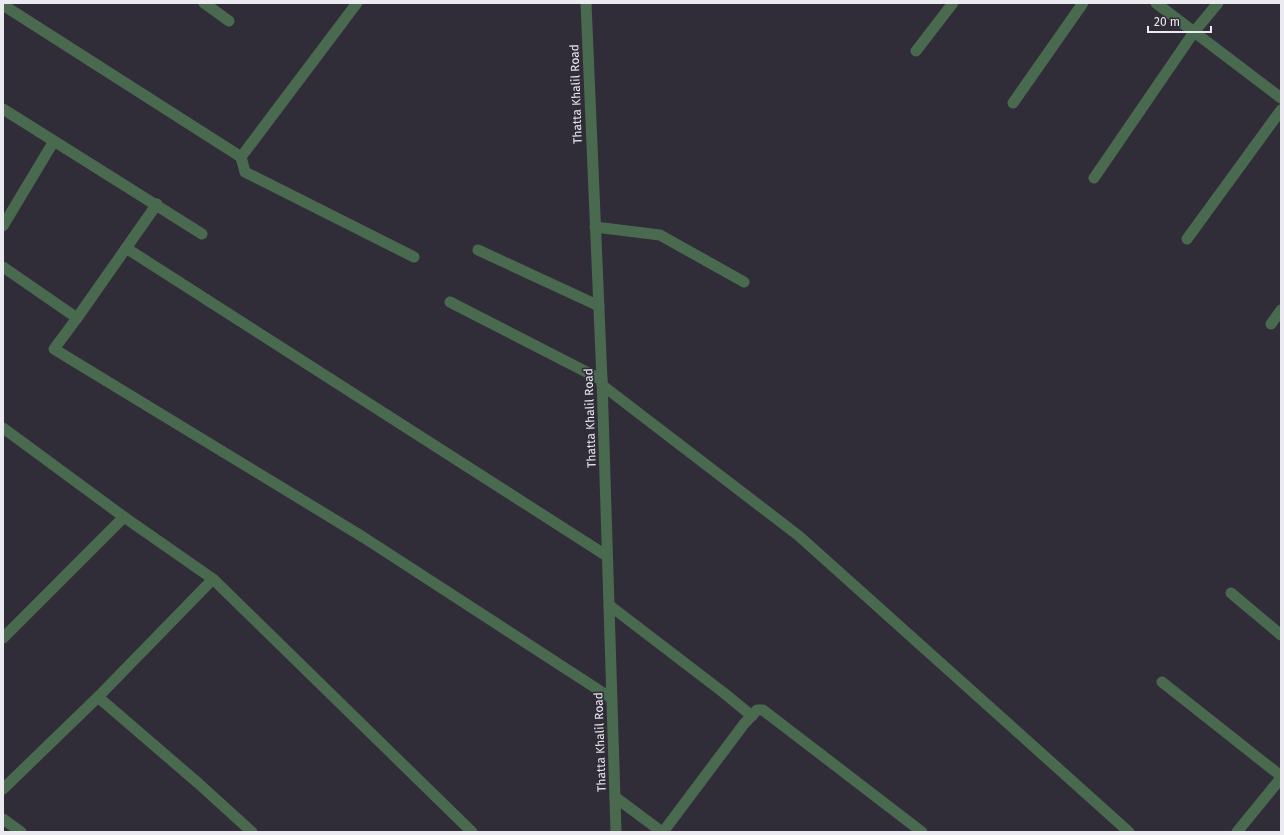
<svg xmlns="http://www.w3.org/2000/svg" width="1284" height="835" viewBox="0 0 1284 835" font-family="'Fira Sans',sans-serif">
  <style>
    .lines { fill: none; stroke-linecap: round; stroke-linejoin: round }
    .minor { stroke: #496a4e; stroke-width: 11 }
    .tertiary { stroke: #496a4e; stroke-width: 11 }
    .labels { text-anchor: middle; stroke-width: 3.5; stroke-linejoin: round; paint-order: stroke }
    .street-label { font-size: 12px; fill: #eceaf1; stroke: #312d38 }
  </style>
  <rect width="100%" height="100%" fill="#312d38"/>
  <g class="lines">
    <g class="minor">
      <polyline points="204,3 229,21"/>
      <polyline points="357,3 241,157 245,172 414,257"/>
      <polyline points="1156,3 1281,98"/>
      <polyline points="3,5 241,157"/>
      <polyline points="916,51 953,3"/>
      <polyline points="1013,103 1083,3"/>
      <polyline points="3,109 202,234"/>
      <polyline points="1094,178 1194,32 1218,3"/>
      <polyline points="3,226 54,141"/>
      <polyline points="595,227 660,235 744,282"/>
      <polyline points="1187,239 1281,110"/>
      <polyline points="126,248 607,556"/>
      <polyline points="478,250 599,306"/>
      <polyline points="3,267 77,318 54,349 363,537 611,698"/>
      <polyline points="450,302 602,380"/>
      <polyline points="77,318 157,204"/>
      <polyline points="1271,324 1281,310"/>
      <polyline points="602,385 799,536 1129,832"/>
      <polyline points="3,428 124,517 213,579 472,832"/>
      <polyline points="1231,593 1281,635"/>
      <polyline points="609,605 724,693 752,716"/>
      <polyline points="3,638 124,517"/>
      <polyline points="1162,682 1281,776"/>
      <polyline points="98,697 198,783 252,832"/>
      <polyline points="3,789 98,697 213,579"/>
      <polyline points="615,797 662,832"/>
      <polyline points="3,819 21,832"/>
      <polyline points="663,832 744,724 757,710 763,710 922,832"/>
      <polyline points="1237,832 1281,778"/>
    </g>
    <polyline class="tertiary" points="586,3 602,380 616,832"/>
  </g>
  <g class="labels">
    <g class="street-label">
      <text transform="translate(576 94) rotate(-92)" y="4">Thatta Khalil Road</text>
      <text transform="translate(590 418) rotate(-92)" y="4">Thatta Khalil Road</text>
      <text transform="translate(600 742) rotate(-92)" y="4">Thatta Khalil Road</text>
    </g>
  </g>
  <rect width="1284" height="835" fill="none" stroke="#eceaf1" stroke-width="8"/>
  <path d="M1148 26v6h63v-6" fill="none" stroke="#eceaf1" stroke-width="2"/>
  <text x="1154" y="26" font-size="12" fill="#eceaf1" stroke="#312d38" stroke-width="3" paint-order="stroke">20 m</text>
</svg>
